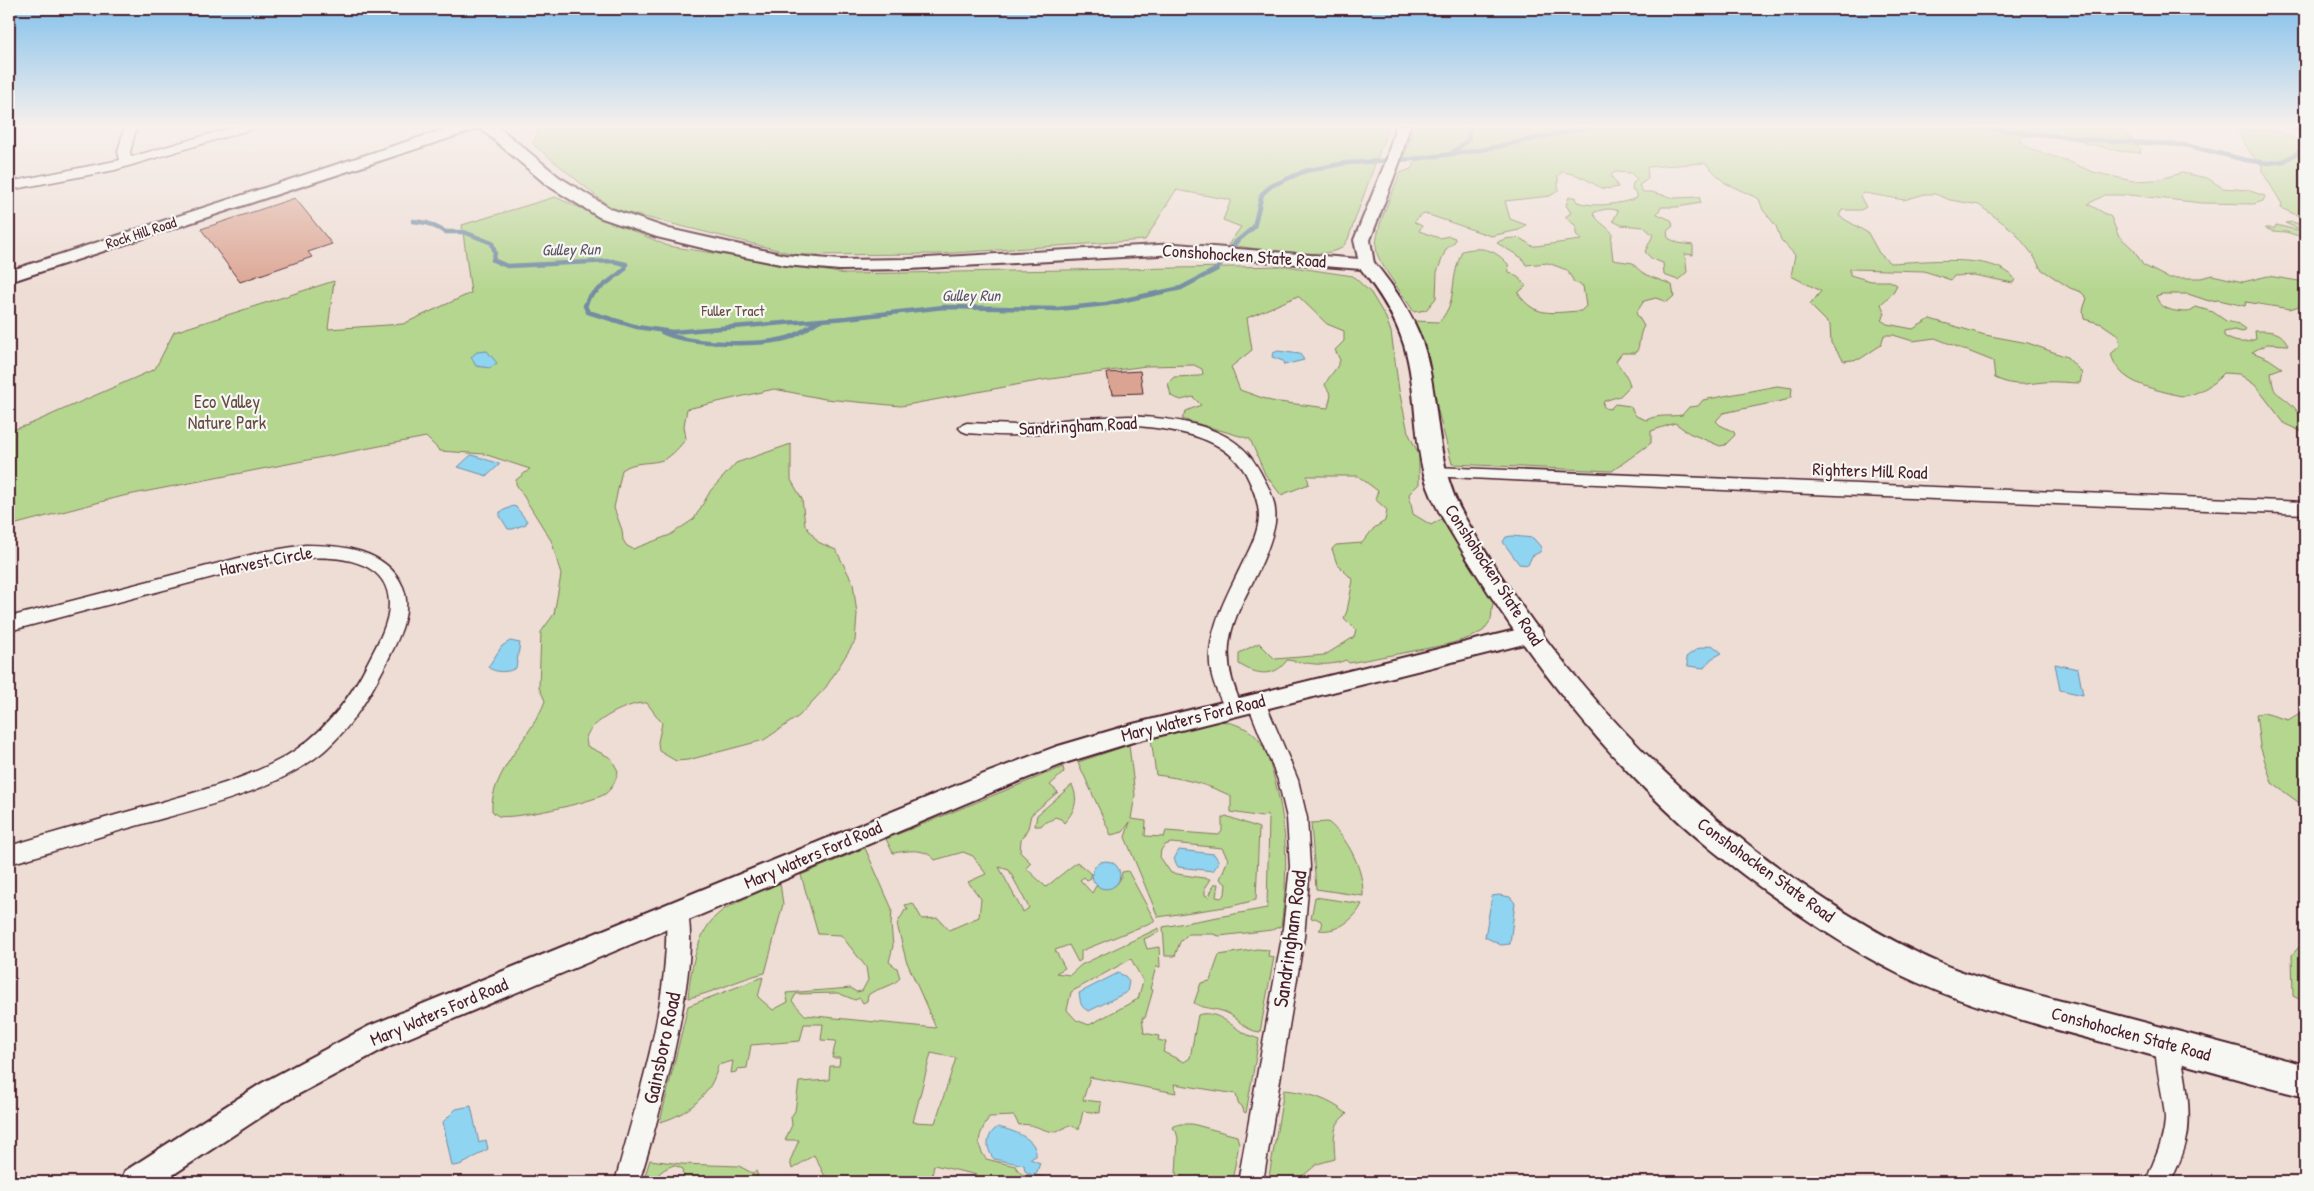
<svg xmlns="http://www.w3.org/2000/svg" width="2314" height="1191" viewBox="0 0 2314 1191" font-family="'Patrick Hand',sans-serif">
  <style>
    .green { fill: #b5d68f; stroke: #807a5d; fill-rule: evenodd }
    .water { fill: #8fd4f1; stroke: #738ca2 }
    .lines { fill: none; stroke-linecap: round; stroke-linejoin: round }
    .stream { stroke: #738ca2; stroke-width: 4.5 }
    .building { fill: #dba492; stroke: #4a1f2b }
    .minor-casing { stroke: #4a1f2b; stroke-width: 3 }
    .tertiary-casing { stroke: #4a1f2b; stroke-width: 4 }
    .secondary-casing { stroke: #4a1f2b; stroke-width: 4 }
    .minor { fill: #f6f6f2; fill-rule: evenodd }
    .tertiary { fill: #f6f6f2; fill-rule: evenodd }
    .secondary { fill: #f6f6f2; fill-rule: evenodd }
    .labels { text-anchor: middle; stroke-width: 4.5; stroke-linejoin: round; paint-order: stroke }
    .far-street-label { font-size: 15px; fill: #4a1f2b; stroke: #f6f6f2 }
    .far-park-label { font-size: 15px; fill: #654d44; stroke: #f6f6f2 }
    .far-water-label { font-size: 16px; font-style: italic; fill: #5f5566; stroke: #f6f6f2 }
    .street-label { font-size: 18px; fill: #4a1f2b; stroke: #f6f6f2 }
    .park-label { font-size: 18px; fill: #654d44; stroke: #f6f6f2 }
    .near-street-label { font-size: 21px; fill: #4a1f2b; stroke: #f6f6f2 }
  </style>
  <rect width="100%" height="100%" fill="#eeddd5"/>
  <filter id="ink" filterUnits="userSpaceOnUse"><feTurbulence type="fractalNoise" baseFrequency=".02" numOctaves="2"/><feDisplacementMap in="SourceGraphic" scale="10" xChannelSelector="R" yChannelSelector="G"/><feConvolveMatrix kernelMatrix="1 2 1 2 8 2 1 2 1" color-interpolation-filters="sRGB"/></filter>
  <g filter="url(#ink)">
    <g class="green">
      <path d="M540,125H1389L1348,239C1345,244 1343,248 1337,250C1314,259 1255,248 1228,245L1241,227L1223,220L1231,200L1176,190L1145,240L938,254L798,255L612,209L533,144Z"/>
      <path d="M1414,125H2119L2140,148L2141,153L2119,151L2098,146L2085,143L2073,135L2021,136L2020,142L2032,150L2065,160L2093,172L2133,181L2156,180L2182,173L2207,178L2223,188L2247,190L2265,196L2263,201L2254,204L2202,203L2129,195H2105L2088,204L2111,217L2118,235L2134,250L2143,265L2168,278H2201L2212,275L2243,282L2268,276L2305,282V304L2290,309L2246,302L2245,306L2219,300L2209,301L2188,294H2162L2156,296C2160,310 2176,312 2188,312L2196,307L2213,312L2226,321L2239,324L2246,329L2243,332L2234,330L2224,332V336C2235,343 2244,344 2256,339L2255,331C2270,331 2281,330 2288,345L2267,344L2252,352L2269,359L2282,368L2271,372C2274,398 2275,389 2291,404C2297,409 2298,415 2305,418V433L2285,424L2255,385L2239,374L2224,373C2214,384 2199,394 2184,396C2178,396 2170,393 2165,392C2141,386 2118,379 2111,354L2120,346L2118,335L2102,324L2084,319L2083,310L2087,298L2081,292L2070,288L2041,269L2033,255L2014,231L1979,205L1950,200L1935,194H1925L1904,200L1865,193L1860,196L1866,207L1861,210H1842L1839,216L1868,233L1879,253L1890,263C1921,262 1995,252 2015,279L2013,283L1974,275L1954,276L1951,280L1924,271L1850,269V275L1871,281H1890L1897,285L1892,294L1881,304L1885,314L1881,320L1887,324L1913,329L1930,319L1985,335L2028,343L2067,357L2082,373L2080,383C2069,383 2056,381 2044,382C2024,384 2015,387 1995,378L1993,361L1935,338L1913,341L1893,335H1884L1881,345L1860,359L1844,361L1831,343L1830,325L1810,305L1821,291L1791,276L1795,255L1781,240L1776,226L1763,210L1759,199L1725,183L1705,163L1647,167L1648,179L1639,185L1643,192H1651L1674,198L1699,197L1701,203L1677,207H1661L1657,214L1671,220L1673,226L1667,231L1668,238L1678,243L1693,245V255L1685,254L1687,272L1678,280L1664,275L1663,263L1652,259L1645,252L1653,235L1644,227L1621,225L1613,221L1618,211C1610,207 1600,210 1593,213C1597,222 1606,225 1612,233L1611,243L1613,260L1633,263C1642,277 1658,278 1672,285L1674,296L1667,302L1656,298L1644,301L1636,313L1644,326C1638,336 1641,344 1636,353H1622L1616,361C1621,370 1628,375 1630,386L1620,396L1604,401L1603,405L1605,408L1610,409L1615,404L1630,406L1636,416L1646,420C1659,414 1670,417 1682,415L1689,407L1698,406L1703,400L1777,386L1792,388L1791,397L1786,400L1723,413L1716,421L1720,425L1734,432L1735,435L1725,445L1720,446L1689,433L1675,423L1651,431V443L1612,471L1452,464L1414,321L1439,322C1455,304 1451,291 1456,270C1457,264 1460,257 1462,251C1482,246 1494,249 1508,264L1509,272L1519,278L1526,286L1518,293C1535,319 1553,312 1581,311L1586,306L1583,286L1574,282L1567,270L1548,263L1526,265L1522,258L1497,243C1502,238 1518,236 1525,241C1530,244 1529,246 1536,246L1581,240L1576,234V226L1565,217L1571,213L1566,205L1569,197H1576L1577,202C1595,208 1620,204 1637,198V193L1632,190L1633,183L1637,179L1631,173L1615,172L1611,175L1618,187C1598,192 1598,184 1581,177C1575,174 1568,173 1562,172L1558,176V191L1550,196L1505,201L1510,219L1526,225L1519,230L1491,236L1426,214L1421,215L1414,222L1422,226L1419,231L1439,238L1449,236L1455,238L1454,243L1446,249L1437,272L1436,298L1426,310L1414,312C1407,301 1379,263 1377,253C1372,232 1393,194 1400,173L1411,169L1419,157L1404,158Z"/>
      <polygon points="2236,129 2273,130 2305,143 2305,182 2302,184 2305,187 2305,219 2281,208 2282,204 2262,171 2262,165 2252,155"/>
      <path d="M555,197L668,246L846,274L1286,266L1353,276L1371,293L1386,318L1391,332L1399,390L1408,432L1419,455V484L1409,494L1413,514L1431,525L1443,518L1493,601L1491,620L1483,631L1469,638L1445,645L1349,663L1346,660C1326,668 1308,663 1287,660C1275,678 1256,675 1239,664V653L1259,643L1275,659L1325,655L1354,637L1356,630L1344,618L1347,611L1353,580L1337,564L1332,549L1336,545L1362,543L1374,528L1385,521L1387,510L1375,499L1378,491L1358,476H1307L1309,484L1281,495L1265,474L1250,439L1182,419L1186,411L1201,405L1193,397L1181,400L1171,396L1168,383L1174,377L1199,376L1203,374L1202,369L1194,365L1146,366L1043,380L901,406L825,399L774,389L687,409L684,426L686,439C680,446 673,455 665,459C652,465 635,460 622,470L614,508L622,530L623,540L627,546L633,549L670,535L694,519L711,490L736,463L791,444V480L802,499L805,525L818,542L836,550L853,583L857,614L855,641L826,687L799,716L764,740L688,760L676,761L659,751L658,742L662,723L647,703C631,701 590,721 586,738C586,740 587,743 587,746L611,758L618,771C616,780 613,788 605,794C593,802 512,820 499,816C496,815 494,813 492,811C489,774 533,735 545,701L539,687L541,632L554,614L561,575L552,542L516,484V480L530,469L484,454L440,451L426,437L123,496L9,526V431L28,425L155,369L174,332L334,281L328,329L403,324L471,293L462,225ZM1298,296L1327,324L1344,331V341L1335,350L1340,360C1337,370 1329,375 1325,385L1331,395L1328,408L1271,401L1240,390L1231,367L1252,350L1247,318Z"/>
      <polygon points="2293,222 2302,225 2305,223 2305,238 2286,232 2272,231 2265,228 2275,228 2276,225 2297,230 2297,228 2285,223"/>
      <polygon points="2305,710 2305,807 2272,783 2260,746 2256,714 2264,713 2288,720"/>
      <path d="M1221,721C1234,723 1250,728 1258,739C1267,750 1271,768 1275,781C1288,830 1288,876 1281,926L1272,930L1219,936L1213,934H1188L1180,942L1175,956H1165L1163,927L1267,908L1269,819L1267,814L1262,817L1231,812V796C1207,784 1182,778 1156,775L1151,738Z"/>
      <path d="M1129,745L1135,795L1131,819L1146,821L1145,836L1164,837L1166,831L1219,835L1222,831V818L1226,816L1259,828L1256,900L1232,906L1158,917L1125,837L1130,822L1123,832L1111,835L1078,762ZM1171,843L1222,848L1228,859L1220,879L1226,884L1225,894L1221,898L1216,897L1218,884H1214L1209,897L1205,895V887L1210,879L1171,873L1160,857L1161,850L1165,845Z"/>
      <path d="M1063,767L1064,772L1050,785L1058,792L1031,815L1028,828L1021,840L1020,852L1031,863L1026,868L1046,887L1077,862L1091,874V878L1087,880L1084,877L1080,880L1092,893L1096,886C1109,891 1121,886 1122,872L1128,871L1155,921L1081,951V960L1078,962L1069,945L1055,950L1065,968L1056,973L1070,975L1081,965L1159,928V932L1144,939L1147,949L1159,947L1160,967H1156L1150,989L1153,990L1145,1018H1142L1144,1033L1159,1036L1158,1040L1166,1042L1163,1052L1184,1062L1190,1058L1198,1015C1216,1009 1230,1025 1244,1033C1249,1036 1254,1037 1259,1039L1246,1113L1244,1112L1242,1106L1238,1103L1236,1094L1174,1084L1176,1093L1090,1077L1083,1100L1101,1102L1100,1113L1083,1111L1079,1129L1069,1125C1047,1141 1040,1121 1019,1125L1014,1116L989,1117C980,1134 974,1142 986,1159L1015,1166L1021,1174L1082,1182H976L977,1175L934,1165L931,1182H828L814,1155L792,1169L790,1161L799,1140H785L792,1125L791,1117L795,1111L799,1082L829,1080L830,1066H839L840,1058H832L836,1041L821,1040L823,1024H804L800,1041L751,1045L747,1068L737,1069L736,1072L731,1073L733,1061L718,1065C713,1094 687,1115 660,1122L688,1006L763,977L758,997L773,1010L788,1002L786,993L851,988L856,992L862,991L868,980L866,967L841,935L818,934L801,875L865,848L892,909L891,925L893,946L889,962L897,968L900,978C892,988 878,987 868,995L867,1001L863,1003L860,998L855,1000L838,993L796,994L792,1001L805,1015L936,1028L906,960L897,924L905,910H908L905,905L913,903L922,919L938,918L949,930L979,917L981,899L968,882L986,874L973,856L963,852L935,860C925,847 907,851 893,853L886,839ZM999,867L1009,870L1029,908L1023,912ZM1131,959L1143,981L1138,999L1089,1025L1076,1020L1067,1010L1071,992ZM931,1053L956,1058L935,1123L913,1122Z"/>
      <path d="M1072,785C1079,800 1075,811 1064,823L1061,819L1055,817C1051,822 1045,820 1041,826H1035L1037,815Z"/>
      <path d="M1328,822C1348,838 1364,870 1363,896L1316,889L1311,823Z"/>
      <path d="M780,883L783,904L765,973C738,979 714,993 688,998C691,967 697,924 728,907C744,898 763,891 780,883Z"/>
      <path d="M1315,897L1362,904C1355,919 1337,933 1319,930L1322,927L1321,921L1315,918L1311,919Z"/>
      <polygon points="2305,940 2305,1002 2293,996 2292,955"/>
      <path d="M1257,949L1269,950L1268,956L1274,957L1260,1032C1244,1031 1238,1017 1225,1012C1214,1008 1204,1009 1194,1003L1201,983L1210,981L1219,955Z"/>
      <path d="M1284,1090C1306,1092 1330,1099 1347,1114C1331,1124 1334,1141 1335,1159L1317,1164L1304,1175L1289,1182H1268Z"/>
      <polygon points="1180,1124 1192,1124 1237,1136 1239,1144 1232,1181 1192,1182 1176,1174 1178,1138 1176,1131 1172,1127"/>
      <path d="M650,1160L681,1164L739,1166L752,1173L756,1171L758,1176L747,1182H684V1175L682,1173L683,1169L674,1165C666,1168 657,1172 655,1182H643Z"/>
    </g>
    <g class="water">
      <polygon points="487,351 497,363 490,368 476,366 471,357 477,352"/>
      <polygon points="1278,351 1300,354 1304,360 1284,365 1283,361 1272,357 1273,353"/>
      <polygon points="471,455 472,455 500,464 487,476 458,467"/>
      <polygon points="513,506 516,507 527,521 526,524 513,529 508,529 500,516 500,512"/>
      <polygon points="1512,536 1533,538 1541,547 1540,552 1532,556 1528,565 1519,564 1503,542 1506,537"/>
      <path d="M510,641L520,643L516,668C508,673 495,673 488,667L502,646Z"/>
      <polygon points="1712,645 1722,653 1711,659 1704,668 1688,666 1686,657 1697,649"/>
      <polygon points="2055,664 2078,669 2083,695 2060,690"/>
      <polygon points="1179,850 1214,854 1219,862 1213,871 1178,867 1174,859"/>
      <circle cx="1106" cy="875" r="14"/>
      <polygon points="1499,895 1510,897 1515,903 1510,944 1501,945 1485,937 1492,896"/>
      <path d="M1118,973L1125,976L1129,981L1127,992L1089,1011C1079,1007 1081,1002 1079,993Z"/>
      <path d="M471,1106L479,1143L486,1140L488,1149C475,1155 466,1166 452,1166L443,1122L456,1109Z"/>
      <path d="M998,1127C1011,1130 1038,1138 1036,1156L1030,1159L1040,1163L1037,1172L1032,1175L1025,1171L1024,1165L994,1159C985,1149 986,1134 998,1127Z"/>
    </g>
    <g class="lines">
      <g class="stream">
        <polyline points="1957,125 2095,140 2185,145 2246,160 2268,163 2284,161 2305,148"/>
        <polyline points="1452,153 1469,139 1468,125"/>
        <polyline points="413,221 427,223 446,232 464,232 492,243 495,253 493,260 507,266 612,261 626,264 625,269 589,297 585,306 588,312 637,327 672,332 846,318 944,307 1058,309 1106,304 1181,288 1217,269 1236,242 1254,227 1262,194 1271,186 1305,171 1346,163 1414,159 1481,150 1598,125"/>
        <path d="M662,332C688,345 759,346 788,338C799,335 808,327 818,321"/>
      </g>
    </g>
    <g class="building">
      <polygon points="295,198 332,244 308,252 312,257 240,282 201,229"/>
      <polygon points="1140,371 1143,393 1113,394 1112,389 1110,389 1107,373"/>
    </g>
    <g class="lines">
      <defs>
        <g id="minor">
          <polygon points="125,125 137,125 130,152 131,157 241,125 260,125 258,127 115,170 9,190 9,182 120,160 118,152"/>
          <path d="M1129,416C1165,418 1213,422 1241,447C1252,456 1259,469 1265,481C1273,495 1278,512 1274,528C1257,598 1203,629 1243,707L1241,712L1234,714L1227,712C1217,693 1208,674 1210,652C1213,618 1230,590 1244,560C1251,547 1258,532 1259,517C1259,502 1253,488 1246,474C1227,441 1191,433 1156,428C1109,421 1063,432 1016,435C1000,436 983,434 967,433L962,431L959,428L962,425L967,423L1017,425L1081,418Z"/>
          <polygon points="1434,467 2305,502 2305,514 1787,493 1428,476 1426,472 1428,468"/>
          <path d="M305,545C340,545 387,549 403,587C413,613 398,639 387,662C370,695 353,726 324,751C274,793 194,809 132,827C91,839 50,853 9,864V846C60,831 111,816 162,802C203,790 245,779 283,758C323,735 349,701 369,660C378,643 389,623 389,604C389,545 298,556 262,564L9,631V617L262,552Z"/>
          <polygon points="1256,695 1263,697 1265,702 1298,780 1307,818 1310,867 1304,937 1263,1182 1238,1182 1282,937 1290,867 1287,818 1278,780 1247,702 1249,697"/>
          <path d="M677,902L685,905C706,951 656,1130 639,1182H615C638,1094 670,1005 666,912L669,905Z"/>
          <path d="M2166,1032L2174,1035C2185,1060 2193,1116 2186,1142C2183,1156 2176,1169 2171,1182H2146C2153,1161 2164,1143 2165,1119C2165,1097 2150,1052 2158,1035Z"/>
        </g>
        <g id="tertiary">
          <polygon points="1396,125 1410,125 1400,161 1370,240 1374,264 1372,267 1360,267 1354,240 1386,161"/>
          <polygon points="2291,125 2305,125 2305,130 2293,128"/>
          <polygon points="1532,626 1540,628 1543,634 1540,640 1133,742 1068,762 1002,788 389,1046 282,1103 162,1182 121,1182 125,1171 262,1083 369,1026 984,774 1055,747 1133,724"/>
        </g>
        <path id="secondary" d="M458,125H496L559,177L611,209L669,229L785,255L839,260L909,259L1176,244L1372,260C1396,289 1418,321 1427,358C1440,412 1436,468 1465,518C1551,666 1667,792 1809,889C1852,918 1898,946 1947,966C1995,985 2045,997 2094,1009C2164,1028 2235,1046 2305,1065V1097C2246,1082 2188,1065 2129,1049C2057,1030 1984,1012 1916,982C1867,960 1821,930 1777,899C1733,868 1690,834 1652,796C1572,717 1505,624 1448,527C1439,512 1430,496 1425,478C1413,435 1417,388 1404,345C1395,316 1379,292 1361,269L1176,254L909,269L839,270L785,265L719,252L657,237L599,217L547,185L480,128L9,282V271Z"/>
      </defs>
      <use href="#minor" class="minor-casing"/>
      <use href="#tertiary" class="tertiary-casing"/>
      <use href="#secondary" class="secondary-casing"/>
      <use href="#minor" class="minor"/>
      <use href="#tertiary" class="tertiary"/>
      <use href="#secondary" class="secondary"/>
    </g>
  </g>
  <linearGradient id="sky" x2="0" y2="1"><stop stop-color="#84c1ec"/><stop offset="0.43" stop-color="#f7f0ec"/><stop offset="1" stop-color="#f7f0ec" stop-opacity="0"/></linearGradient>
  <rect width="2314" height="292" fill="url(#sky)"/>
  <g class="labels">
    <g class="far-street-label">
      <text transform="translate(141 233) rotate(-18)" y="5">Rock Hill Road</text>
    </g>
    <g class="far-park-label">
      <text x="733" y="316">Fuller Tract</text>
    </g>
    <g class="far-water-label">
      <text transform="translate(571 249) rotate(-1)" y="6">Gulley Run</text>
      <text x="971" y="301">Gulley Run</text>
    </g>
    <g class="street-label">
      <text transform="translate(1244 256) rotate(4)" y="6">Conshohocken State Road</text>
      <text transform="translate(1078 426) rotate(-3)" y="6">Sandringham Road</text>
      <text transform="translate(1870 471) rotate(2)" y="6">Righters Mill Road</text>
      <text transform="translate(266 561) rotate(-11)" y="6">Harvest Circle</text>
      <text transform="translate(1494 575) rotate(57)" y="6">Conshohocken State Road</text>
      <text transform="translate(1193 718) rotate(-14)" y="6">Mary Waters Ford Road</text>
      <text transform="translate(813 855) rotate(-23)" y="6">Mary Waters Ford Road</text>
      <text transform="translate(1766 870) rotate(36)" y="6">Conshohocken State Road</text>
      <text transform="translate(439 1012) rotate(-23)" y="6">Mary Waters Ford Road</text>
      <text transform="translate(2131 1034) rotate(15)" y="6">Conshohocken State Road</text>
    </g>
    <g class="park-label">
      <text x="227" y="408">Eco Valley<tspan x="227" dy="21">Nature Park</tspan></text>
    </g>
    <g class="near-street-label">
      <text transform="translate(1290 939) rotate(-82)" y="7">Sandringham Road</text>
      <text transform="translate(662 1048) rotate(-78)" y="7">Gainsboro Road</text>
    </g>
  </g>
  <rect width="2314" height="1191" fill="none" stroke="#f6f6f2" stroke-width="30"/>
  <rect x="15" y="15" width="2284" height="1161" fill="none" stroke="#4a1f2b" stroke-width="2" filter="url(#ink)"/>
</svg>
